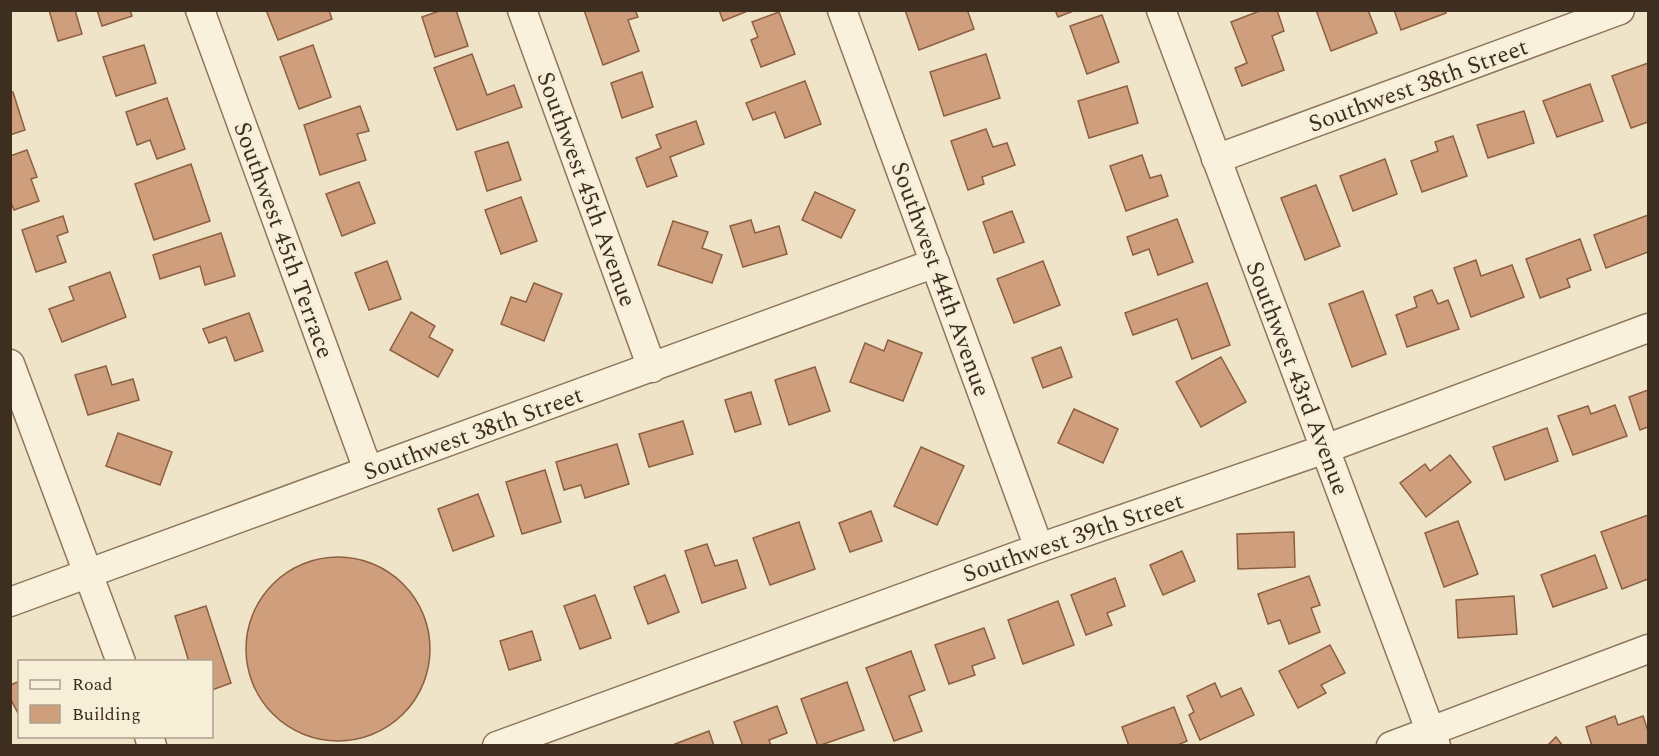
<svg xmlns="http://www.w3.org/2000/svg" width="1659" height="756" viewBox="0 0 1659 756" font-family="Spectral,serif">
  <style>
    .building { fill: #cf9f7d; stroke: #8d5f41; stroke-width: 1.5 }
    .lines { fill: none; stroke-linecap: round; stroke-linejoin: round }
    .street-casing { stroke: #8d765c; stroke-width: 31 }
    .street { stroke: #faf1dc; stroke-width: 28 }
    .labels { text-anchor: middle; stroke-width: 6; stroke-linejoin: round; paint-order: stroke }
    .street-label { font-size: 24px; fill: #3d2e20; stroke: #f7eed8 }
  </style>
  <rect width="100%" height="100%" fill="#f0e4c8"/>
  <g class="building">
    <polygon points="49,10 75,10 82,34 58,41"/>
    <polygon points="97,10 130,10 132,16 102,26"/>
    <polygon points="266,10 329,10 332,19 278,40"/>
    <polygon points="442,10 456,10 468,46 435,57 422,17"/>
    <polygon points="584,10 635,10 638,17 628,20 639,51 603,65"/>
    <polygon points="719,10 750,10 723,21"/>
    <polygon points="905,10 970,10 968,12 974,29 919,50"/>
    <polygon points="1055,10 1076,10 1058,17"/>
    <polygon points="1262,10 1277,10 1284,31 1272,36 1284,70 1242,86 1235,68 1247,63 1231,22"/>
    <polygon points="1316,10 1368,10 1377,33 1331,51"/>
    <polygon points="1394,10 1445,10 1446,13 1401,30"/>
    <polygon points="779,12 795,54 761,67 751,40 758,37 752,22"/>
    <polygon points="1102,15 1119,62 1087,74 1070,26"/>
    <polygon points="144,45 156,83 116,96 103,57"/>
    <polygon points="313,45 331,97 299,109 280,57"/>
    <polygon points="472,54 487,95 514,85 522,107 457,130 434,68"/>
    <polygon points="986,54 1000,98 944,116 930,72"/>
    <polygon points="1648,63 1648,122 1631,128 1612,76"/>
    <polygon points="642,72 653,107 622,118 611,83"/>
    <polygon points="805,81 821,124 785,138 775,112 753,120 746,103"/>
    <polygon points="1590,84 1603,121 1557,137 1543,101"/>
    <polygon points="1127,86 1138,123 1089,138 1078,101"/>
    <polygon points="13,92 25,130 10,135 10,93"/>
    <polygon points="167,98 185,149 157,159 150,140 137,145 126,112"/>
    <polygon points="360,106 369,131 357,134 366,160 320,175 304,125"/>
    <polygon points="1524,111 1534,143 1488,158 1477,125"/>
    <polygon points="696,121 704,144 670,157 677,176 647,187 636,158 661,148 656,135"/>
    <polygon points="986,129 993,147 1007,143 1015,165 982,177 984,184 968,190 951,141"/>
    <polygon points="1453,136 1467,176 1422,192 1411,161 1438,151 1435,142"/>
    <polygon points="508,142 521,180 487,191 475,152"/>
    <polygon points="27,150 37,177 31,179 39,201 14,210 10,200 10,156"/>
    <polygon points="1142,155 1150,178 1161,175 1168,196 1126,211 1110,166"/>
    <polygon points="1385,159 1397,194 1353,211 1340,176"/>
    <polygon points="191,164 210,221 154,240 135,184"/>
    <polygon points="359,182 375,223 342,236 326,194"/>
    <polygon points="1316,185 1340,246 1305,260 1281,198"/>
    <polygon points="815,192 855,210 841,238 802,220"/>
    <polygon points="521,197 537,241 501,254 485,210"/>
    <polygon points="1012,211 1024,242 994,253 983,222"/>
    <polygon points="1648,215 1648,252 1606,268 1594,235"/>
    <polygon points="63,216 68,232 57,236 66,262 36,272 22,230"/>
    <polygon points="1177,219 1193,262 1158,275 1149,249 1133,255 1127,237"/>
    <polygon points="751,220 755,233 779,226 787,254 743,267 730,226"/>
    <polygon points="673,221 708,232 702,248 722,255 712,283 658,265"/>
    <polygon points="221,233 235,276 205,285 200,266 160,279 153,255"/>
    <polygon points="1580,239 1591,270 1567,279 1570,287 1540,298 1526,259"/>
    <polygon points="1476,260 1481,276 1512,265 1524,297 1471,317 1454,268"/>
    <polygon points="387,261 401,299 369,310 355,273"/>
    <polygon points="1043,261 1060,305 1014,323 997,279"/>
    <polygon points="110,272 126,317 62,342 49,309 74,300 69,287"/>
    <polygon points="534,283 562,294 544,341 501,324 511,297 526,302"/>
    <polygon points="1207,283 1230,345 1192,359 1177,319 1133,335 1125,313"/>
    <polygon points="1432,290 1438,304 1448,300 1459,329 1407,347 1396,315 1417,307 1414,297"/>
    <polygon points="1363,291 1386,354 1352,367 1329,304"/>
    <polygon points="411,312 435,326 429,337 453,350 438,377 390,350"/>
    <polygon points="249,313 263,351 235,361 226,337 209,343 203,329"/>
    <polygon points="888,340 922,353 903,401 850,382 865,343 884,351"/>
    <polygon points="1061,347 1072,377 1043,388 1032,358"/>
    <polygon points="1221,357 1246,402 1201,427 1176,382"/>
    <polygon points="106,366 112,385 133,379 139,400 88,415 75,375"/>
    <polygon points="815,367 830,411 789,425 775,380"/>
    <polygon points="1648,390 1648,427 1640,430 1629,397"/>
    <polygon points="751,392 761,424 735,432 725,400"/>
    <polygon points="1615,405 1627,436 1573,455 1558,416 1588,406 1591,414"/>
    <polygon points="1074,409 1118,429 1103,463 1058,443"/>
    <polygon points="683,421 693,454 649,467 639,434"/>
    <polygon points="1547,428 1558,461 1505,480 1493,447"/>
    <polygon points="118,433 172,452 160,485 106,466"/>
    <polygon points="617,444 629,484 585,498 581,485 564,490 556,462"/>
    <polygon points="921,447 964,466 937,525 894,506"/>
    <polygon points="1450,455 1471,482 1426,517 1400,483 1425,464 1430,471"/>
    <polygon points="545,470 561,522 522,534 506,482"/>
    <polygon points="478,494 494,536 453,551 438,509"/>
    <polygon points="871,511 882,541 850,552 839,523"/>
    <polygon points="1648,515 1648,579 1622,589 1601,532"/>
    <polygon points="1458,521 1478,574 1444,587 1425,533"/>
    <polygon points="799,522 815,569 770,585 753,538"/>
    <polygon points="1294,532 1295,567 1238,569 1237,534"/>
    <polygon points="707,544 715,566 737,560 746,588 702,603 685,551"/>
    <polygon points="1182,551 1195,581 1163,595 1150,565"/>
    <polygon points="1595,555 1607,588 1553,607 1541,575"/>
    <circle cx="338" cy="649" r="92"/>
    <polygon points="665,575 679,612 648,624 634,587"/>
    <polygon points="1309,576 1320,605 1311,608 1320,632 1289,644 1280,620 1268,624 1258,594"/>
    <polygon points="1115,578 1125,606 1107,613 1112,625 1086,635 1071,595"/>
    <polygon points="595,595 611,638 580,649 564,606"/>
    <polygon points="1514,596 1517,634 1458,638 1456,600"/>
    <polygon points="1058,601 1074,645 1023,664 1008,620"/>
    <polygon points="206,606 231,683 212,690 212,662 189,662 175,616"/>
    <polygon points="984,628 995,658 972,666 975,675 949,684 935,645"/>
    <polygon points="532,631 541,660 509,670 500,641"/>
    <polygon points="1330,645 1345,673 1321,685 1326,693 1298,708 1279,671"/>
    <polygon points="911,651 925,690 909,696 922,731 894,741 866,668"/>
    <polygon points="20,681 20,717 10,698 10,685"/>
    <polygon points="847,682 864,730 818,746 801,699"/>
    <polygon points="1215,683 1221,697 1241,688 1254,715 1200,740 1189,715 1194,712 1187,696"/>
    <polygon points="777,706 787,733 769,740 771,746 743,746 734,722"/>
    <polygon points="1174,707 1187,741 1175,746 1129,746 1122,727"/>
    <polygon points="1615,716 1618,725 1643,716 1648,731 1648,746 1592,746 1586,727"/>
    <polygon points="709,731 714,746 676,746 675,744"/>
    <polygon points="1556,737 1563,746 1547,746"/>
  </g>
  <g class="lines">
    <defs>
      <g id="street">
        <polyline points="200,10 368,470"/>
        <polyline points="522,10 652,368"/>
        <polyline points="842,10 1039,548"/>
        <polyline points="1161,10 1436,746"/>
        <polyline points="1216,159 1620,10"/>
        <polyline points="10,364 121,662"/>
        <polyline points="10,602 935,263"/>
        <polyline points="149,736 152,746"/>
        <polyline points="497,746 1039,548 1325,449 1648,328"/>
        <polyline points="1391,746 1648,649"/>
      </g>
    </defs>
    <use href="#street" class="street-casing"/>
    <use href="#street" class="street"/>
  </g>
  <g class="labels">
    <g class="street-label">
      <text transform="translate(1418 85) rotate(-20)" y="8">Southwest 38th Street</text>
      <text transform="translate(587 189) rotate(70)" y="8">Southwest 45th Avenue</text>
      <text transform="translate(284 240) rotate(70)" y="8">Southwest 45th Terrace</text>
      <text transform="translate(941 279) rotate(70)" y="8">Southwest 44th Avenue</text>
      <text transform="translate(1298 378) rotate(69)" y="8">Southwest 43rd Avenue</text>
      <text transform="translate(473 433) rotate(-20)" y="8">Southwest 38th Street</text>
      <text transform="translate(1073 537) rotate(-19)" y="8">Southwest 39th Street</text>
    </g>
  </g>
  <rect width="1659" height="756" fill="none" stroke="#3d2e20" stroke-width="24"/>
  <rect x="18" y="660" width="195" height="78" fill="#f7eed8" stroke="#ada18e" stroke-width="1.5"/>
  <rect x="30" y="680" width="30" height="9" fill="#faf1dc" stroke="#ada18e" stroke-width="1.5"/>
  <text x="72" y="690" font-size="18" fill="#3d2e20">Road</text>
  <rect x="30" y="705" width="30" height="18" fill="#cf9f7d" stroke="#ada18e" stroke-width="1.5"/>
  <text x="72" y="720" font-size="18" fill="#3d2e20">Building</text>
</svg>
